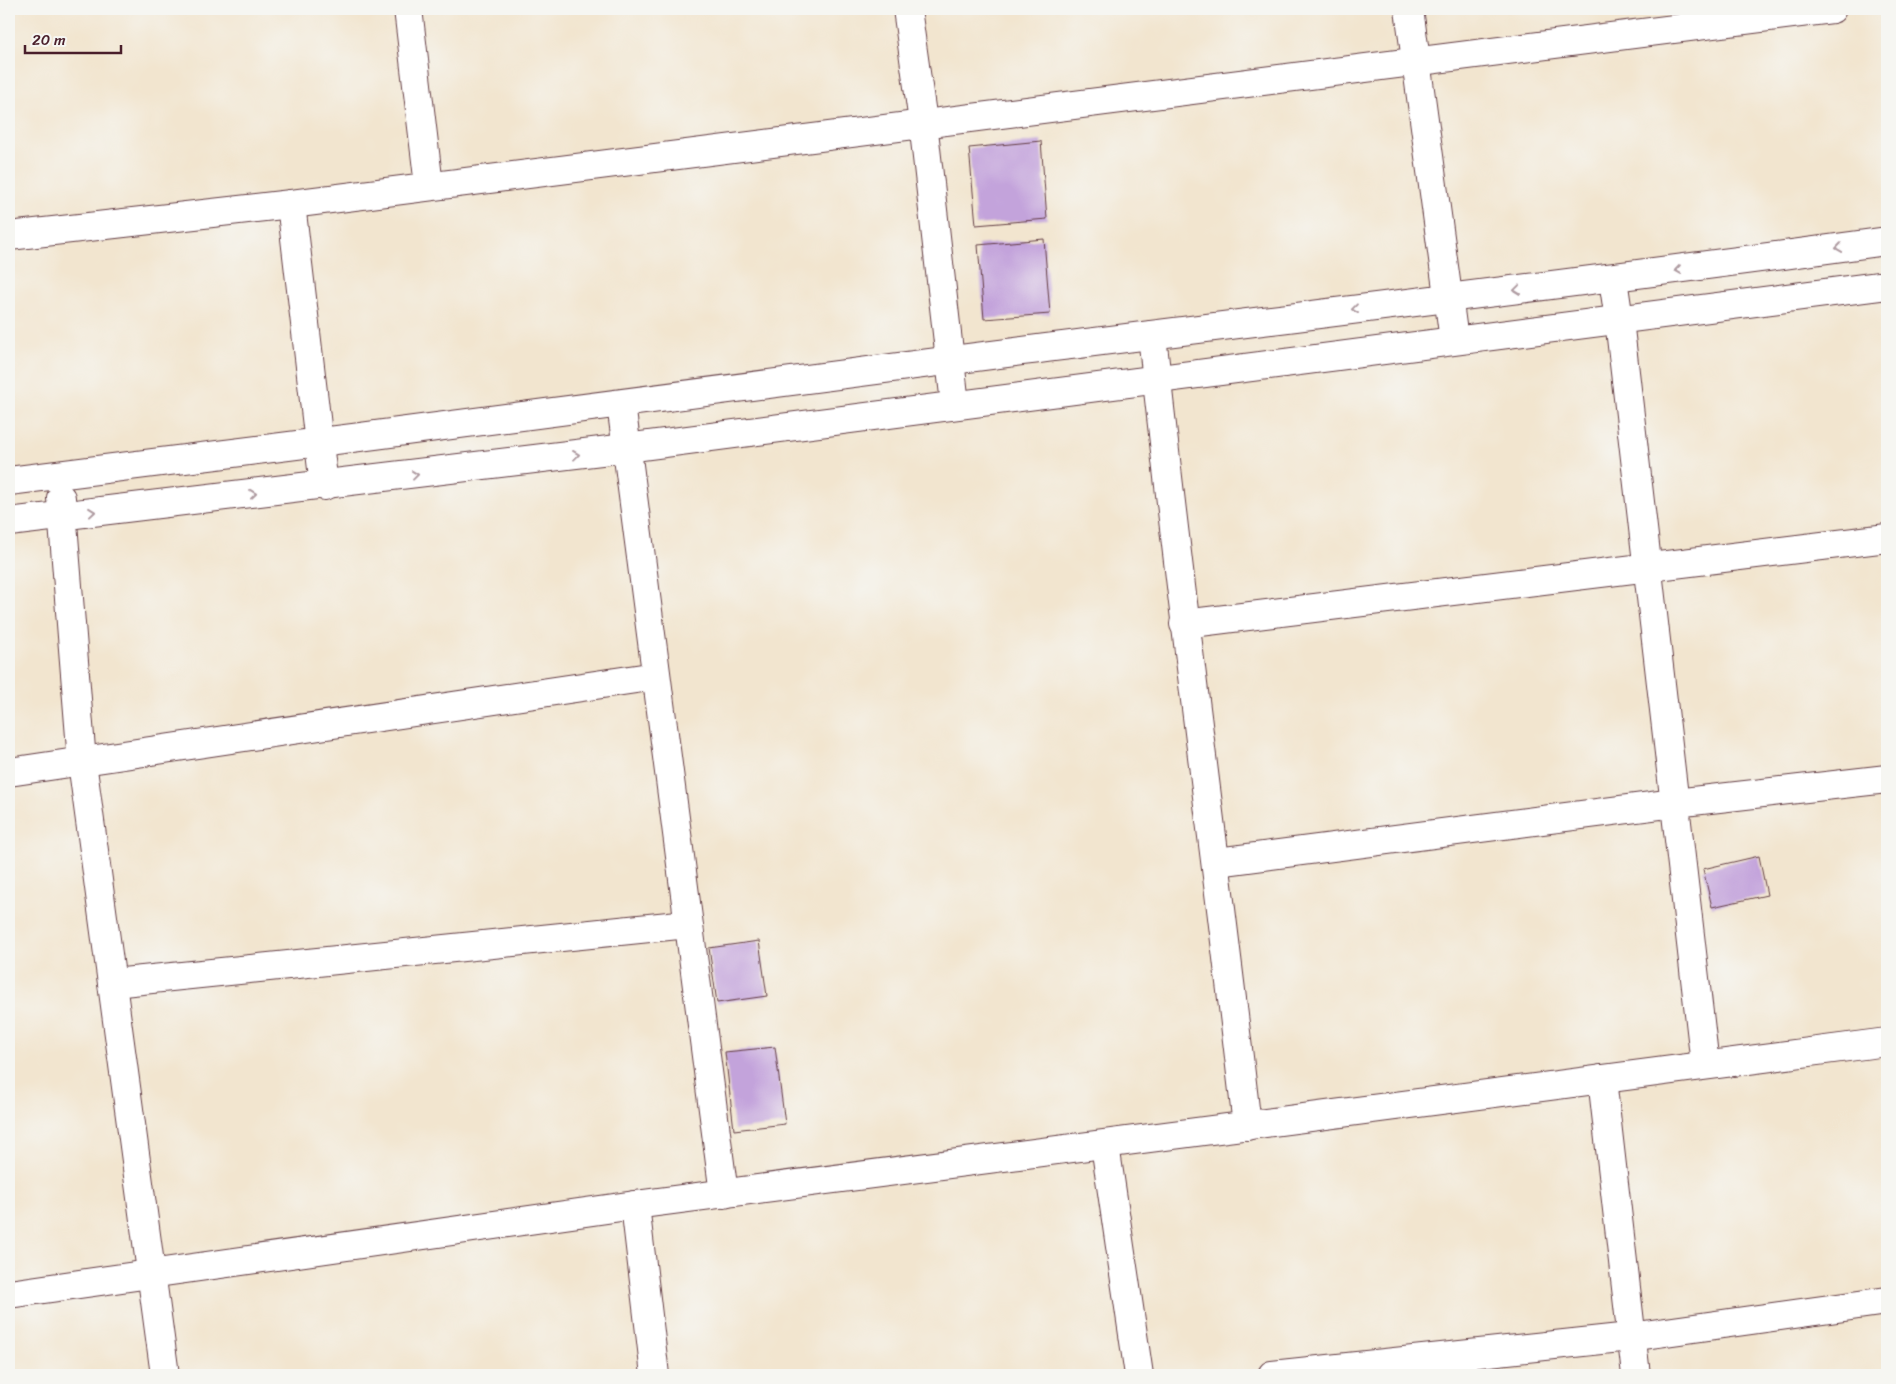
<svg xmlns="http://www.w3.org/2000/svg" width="1896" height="1384" viewBox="0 0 1896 1384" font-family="Sriracha,sans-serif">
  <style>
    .building { fill: #c3a3db }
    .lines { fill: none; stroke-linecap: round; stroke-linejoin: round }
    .minor-casing { stroke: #633d44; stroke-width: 30 }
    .minor { stroke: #fff; stroke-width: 28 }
    .oneway { stroke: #ae9aa0 }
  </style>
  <rect width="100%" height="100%" fill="#f6f6f2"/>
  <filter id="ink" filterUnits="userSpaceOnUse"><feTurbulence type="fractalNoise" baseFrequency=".02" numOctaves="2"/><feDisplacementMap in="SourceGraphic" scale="10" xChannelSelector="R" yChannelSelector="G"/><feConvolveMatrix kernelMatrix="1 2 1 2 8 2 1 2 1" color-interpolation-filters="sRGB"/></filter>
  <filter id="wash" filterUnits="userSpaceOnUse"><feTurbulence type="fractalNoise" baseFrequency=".0096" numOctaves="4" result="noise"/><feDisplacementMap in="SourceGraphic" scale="20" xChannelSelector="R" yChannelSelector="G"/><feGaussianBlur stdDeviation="1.12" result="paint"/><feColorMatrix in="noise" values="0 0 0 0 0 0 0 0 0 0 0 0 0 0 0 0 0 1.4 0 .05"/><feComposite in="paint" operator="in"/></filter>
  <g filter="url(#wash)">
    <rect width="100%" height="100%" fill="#f2e5cf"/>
    <g id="blocks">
      <g class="building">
        <polygon points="1041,141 1047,219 976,225 969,148"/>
        <polygon points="1044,239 1050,314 984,319 978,245"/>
        <polygon points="1759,856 1767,895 1712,907 1703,869"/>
        <polygon points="759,941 767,996 717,1003 709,948"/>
        <polygon points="775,1047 785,1124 734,1130 725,1052"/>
      </g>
    </g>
  </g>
  <g filter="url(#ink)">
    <use href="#blocks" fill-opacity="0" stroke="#633d44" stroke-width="1"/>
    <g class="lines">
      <defs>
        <g id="minor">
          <polyline points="408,9 429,186"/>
          <polyline points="907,9 923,122 955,404"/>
          <polyline points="1409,9 1454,340"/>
          <polyline points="291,204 324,486"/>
          <polyline points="9,236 291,204 1832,9"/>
          <polyline points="1613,279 1619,320 1705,1065"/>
          <path d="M1152,335C1180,599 1217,862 1247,1126"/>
          <polyline points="621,404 724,1194"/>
          <path d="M9,481C324,443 638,400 953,360C1264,320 1576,284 1887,241"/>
          <polyline points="61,498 82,762 165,1375"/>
          <polyline points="9,522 626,448 1887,285"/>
          <polyline points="1184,624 1887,538"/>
          <polyline points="9,772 656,676"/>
          <polyline points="1217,862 1675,803 1887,779"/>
          <polyline points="113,983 688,924"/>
          <polyline points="1602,1079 1636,1375"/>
          <polyline points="1105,1145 1139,1375"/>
          <polyline points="635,1205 655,1375"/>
          <polyline points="9,1294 635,1205 1887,1042"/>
          <polyline points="1272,1375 1630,1337 1887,1301"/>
        </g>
      </defs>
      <use href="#minor" class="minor-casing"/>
      <use href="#minor" class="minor"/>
    </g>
    <defs><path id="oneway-chevron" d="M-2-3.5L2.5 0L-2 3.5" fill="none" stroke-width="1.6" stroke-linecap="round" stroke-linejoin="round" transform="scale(1.25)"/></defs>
    <g class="oneway">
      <use href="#oneway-chevron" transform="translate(1839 248) rotate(172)"/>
      <use href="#oneway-chevron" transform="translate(1678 270) rotate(172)"/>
      <use href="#oneway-chevron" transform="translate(1517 290) rotate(173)"/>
      <use href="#oneway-chevron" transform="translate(1355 309) rotate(173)"/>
      <use href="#oneway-chevron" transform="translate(576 455) rotate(-7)"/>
      <use href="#oneway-chevron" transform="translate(415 475) rotate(-7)"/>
      <use href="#oneway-chevron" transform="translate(253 494) rotate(-6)"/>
      <use href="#oneway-chevron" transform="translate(92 512) rotate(-6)"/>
    </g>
  </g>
  <rect width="1896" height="1384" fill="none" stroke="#f6f6f2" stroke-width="30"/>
  <path d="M25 45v8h96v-8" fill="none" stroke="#4a1f2b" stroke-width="2.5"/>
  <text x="32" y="45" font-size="15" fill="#4a1f2b" stroke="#f6f6f2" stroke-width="4" paint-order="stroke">20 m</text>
</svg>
